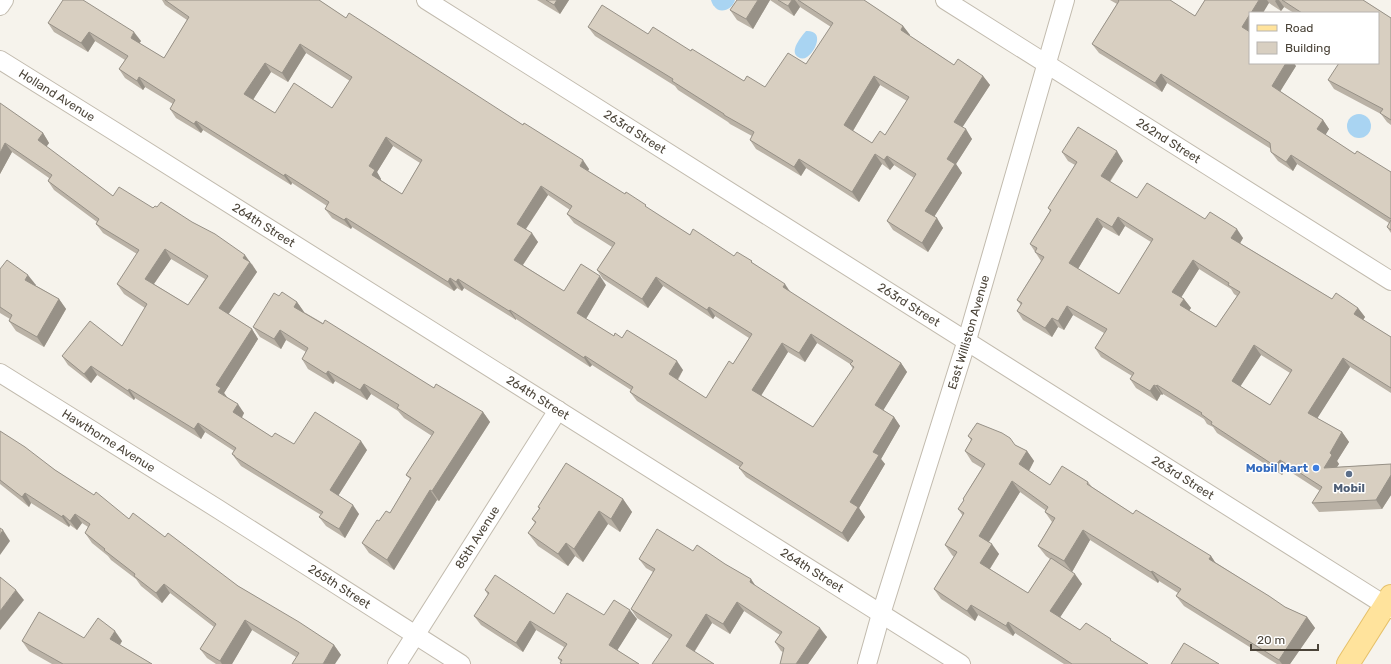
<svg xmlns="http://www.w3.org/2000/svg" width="1391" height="664" viewBox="0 0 1391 664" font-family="Rubik,sans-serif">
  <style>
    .water { fill: #a9d4f2 }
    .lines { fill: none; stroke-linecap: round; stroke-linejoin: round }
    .minor-casing { stroke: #c2bbae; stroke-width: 20 }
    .primary-casing { stroke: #e6c16a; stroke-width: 24 }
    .minor { stroke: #fff; stroke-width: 18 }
    .primary { stroke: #ffe39c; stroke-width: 22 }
    .wall { fill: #bab2a6; fill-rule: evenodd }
    .shaded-wall { fill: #979187 }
    .building { fill: #d8cfc1; stroke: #979187; fill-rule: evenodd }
    .shop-dot { fill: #3f7fe0; stroke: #fff; stroke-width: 1.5 }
    .service-dot { fill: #5c6f8a; stroke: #fff; stroke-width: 1.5 }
    .labels { text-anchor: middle; stroke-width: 3; stroke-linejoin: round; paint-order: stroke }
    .street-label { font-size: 12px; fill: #4b4439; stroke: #fff }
    .shop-label { font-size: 12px; font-weight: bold; fill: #366cbe; stroke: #fff; text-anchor: end }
    .service-label { font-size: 12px; font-weight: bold; fill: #4e5e75; stroke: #fff }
  </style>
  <rect width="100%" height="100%" fill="#f6f3ec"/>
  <g class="water">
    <path d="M711,0H735C733,9 720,15 714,6C713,6 711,0 711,0Z"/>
    <path d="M806,31C825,30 816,51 807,57C804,59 801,59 798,57C789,51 801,37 806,31Z"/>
    <circle cx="1359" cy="126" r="12"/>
  </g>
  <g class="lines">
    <defs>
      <g id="minor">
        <path id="s1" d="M426,0L1391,609"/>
        <path id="s2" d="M945,0L1391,281"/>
        <polyline points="0,6 4,0"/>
        <path id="s3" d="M0,60L114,131L961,664"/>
        <path id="s4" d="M0,373L218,509L461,664"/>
        <path id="s5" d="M397,664L558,410"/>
        <path id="s6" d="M867,664L881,614L967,340L1065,0"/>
      </g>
      <polyline id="primary" points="1348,664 1391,596"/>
    </defs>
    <use href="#minor" class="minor-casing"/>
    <use href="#primary" class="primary-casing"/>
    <use href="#minor" class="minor"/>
    <use href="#primary" class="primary"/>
  </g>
  <g class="wall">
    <path d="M162,0H319L346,18L589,169L588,171L690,235L734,256L753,263L790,292L901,363L907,372L883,410L894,417L900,426L881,459L885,464L859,508L865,517L848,542L746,477L739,468L740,467L637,401L630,392L631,390L592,365L590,367L516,319V320L464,288L462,291L457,288L454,291L352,227L351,229L332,218L325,209L327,206L292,183L291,185L203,130L201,133L176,118L170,109L173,104L145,87L143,90L125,78L119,69L125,60L95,41L88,52L54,32L48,23L141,41L139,43L164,58L187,20L165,5ZM306,53L350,81L332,108L275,113L253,99L271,72L288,82ZM393,146L420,163L402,194L381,180V179L377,172ZM548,195L570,210L567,214L574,223L612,247L597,270L603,279L648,308L663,286L713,319L715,316L749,338L733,364L706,398L678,380L683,370L622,338L614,336L586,319L606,285L564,291L523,265L538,242L526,229ZM817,343L850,364L853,369L813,427L761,395L788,352L805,362Z"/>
    <polygon points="537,0 569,0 560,14"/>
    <path d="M737,0H864L903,26L910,35V36L954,65L983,76L990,85L962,127L972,139L956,164L962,173L934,217L943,228L928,252L893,230L887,221L914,178L894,165L890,170L882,164L859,202L806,168L801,176L756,149L750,140L752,136L730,124L728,122L678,90L675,86L595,36L588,27L648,34L691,51L744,81L765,87L806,64L831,27L800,7L794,16L770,0L753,29L737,20L730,10ZM880,85L907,101L885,135L872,143L853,131Z"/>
    <polygon points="1110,0 1170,0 1195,16 1205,0 1363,0 1391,18 1391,125 1387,122 1381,114 1334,89 1328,80 1378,13 1294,13 1284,7 1281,11 1269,3 1250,13 1250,63 1296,66 1280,91 1323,120 1329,129 1325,135 1355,154 1391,172 1391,233 1387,227 1389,223 1297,164 1293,171 1278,161 1271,152 1271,149 1167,83 1162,92 1099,53 1092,44 1117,4"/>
    <path d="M0,104L43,133L49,143L46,147L113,196L153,208L252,264L257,272L228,314L252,329L258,339L224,393L227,397L244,413L242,418L272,437L294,444L367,450L338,496L359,514L345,538L326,526L319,517L321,515L241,466L232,454L234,451L205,432L201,439L135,398L134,400L97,375L91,383L68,365L62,356L122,346L145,308L124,294L117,284L137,254L103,233L96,224L97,222L54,190L48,181L49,178L12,152L0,174ZM171,259L205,279L188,305L154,284Z"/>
    <path d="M1062,152L1123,161L1110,182L1137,198L1205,219L1243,238L1240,243L1332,299L1358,308L1365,317L1363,320L1391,337V393L1350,367L1317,418L1342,432L1349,442L1337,461L1339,464L1337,467L1391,464V495L1382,509L1319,512L1312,503L1320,491L1286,469L1282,475L1217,433L1213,427L1207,424L1204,419L1163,394L1162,395L1161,394L1157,401L1136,388L1130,379L1132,376L1101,357L1095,348L1104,333L1073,315L1064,330L1058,327L1052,337L1023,320L1017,311L1021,305L1017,300L1041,261L1030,244L1050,211L1048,208L1075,165L1068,161ZM1125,226L1151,242L1119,294L1078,269L1103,227L1119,236ZM1199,269L1231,289L1234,294L1237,296L1216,327L1189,310L1191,308L1184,299L1181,297ZM1261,355L1290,373L1270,405L1240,386Z"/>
    <polygon points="0,269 36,285 35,285 59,299 66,309 44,347 16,331 9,321 10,319 0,313"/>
    <polygon points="279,296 297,302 304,312 434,388 483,412 490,422 439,501 437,500 394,570 369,553 362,543 379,521 390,513 410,479 406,475 432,436 404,418 398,411 371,394 367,400 335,381 333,384 308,369 302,359 306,352 286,340 281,349 260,337 253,327"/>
    <polygon points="0,431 55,470 129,519 165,537 238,586 334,645 341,655 296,657 252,630 232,664 216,664 207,658 200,649 214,627 170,593 162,603 141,586 136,579 111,560 108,556 92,543 85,533 88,527 82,523 77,530 70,525 69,527 31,503 29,507 0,484"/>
    <path d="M968,436L1015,445L1027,451L1034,461L1029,471L1050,485L1088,482L1092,487L1133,514L1211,556L1215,562L1285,607L1307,617L1315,628L1290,664H1277L1184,606L1176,596L1178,593L1159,581L1158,583L1090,540L1072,572L1082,584L1060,617L1080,630L1113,642L1148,664H1064L1015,633L1013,636L978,615L975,621L941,599L934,589L954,557L952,555L945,545L963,516L958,509L964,500L963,499L982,468L972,462L965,451L971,440ZM1020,492L1045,510V512L1052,522L1038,546L1046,556L1050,559L1028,593L990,569L999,554L989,542Z"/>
    <polygon points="623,499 632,512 620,532 608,524 583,562 575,556 568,566 538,546 528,533 535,523 532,519 539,509 538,507"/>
    <polygon points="693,551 755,586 827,637 808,664 780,664 783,652 781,651 775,642 780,635 744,611 730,634 712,623 695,651 669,639 637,618 631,609 653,572 646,568 639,559"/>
    <polygon points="485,590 554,614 604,615 637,619 617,650 639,664 561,664 560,663 561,662 558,658 564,647 536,630 523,652 481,625 474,616 488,595"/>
    <polygon points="84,638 122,641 120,645 152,664 52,664 29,651 22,641"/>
  </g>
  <g class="shaded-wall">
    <polygon points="557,0 569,0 560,14 554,5"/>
    <polygon points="758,0 770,0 753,29 746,19"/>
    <polygon points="792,0 795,0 800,7 794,16 788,6"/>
    <polygon points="1259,0 1267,0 1269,3 1263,13 1251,13"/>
    <polygon points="1276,0 1279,0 1284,7 1281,11 1275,1"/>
    <polygon points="1250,14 1250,34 1242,27"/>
    <polygon points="903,26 910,35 907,39 901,30"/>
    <polygon points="89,32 95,41 88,52 81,43"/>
    <polygon points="134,32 141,41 137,47 131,38"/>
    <polygon points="300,44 306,53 288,82 282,73"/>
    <polygon points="265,63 271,72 251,103 244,94"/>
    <polygon points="1286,63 1294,63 1296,66 1278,95 1272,86"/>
    <polygon points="1161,74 1167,83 1162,92 1155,83"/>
    <polygon points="874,76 880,85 851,134 844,125"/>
    <polygon points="983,76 990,85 960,131 954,122"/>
    <polygon points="139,77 145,87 143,90 137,81"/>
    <polygon points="1323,120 1329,129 1323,139 1317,129"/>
    <polygon points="196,121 203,130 201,133 194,124"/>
    <polygon points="966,129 972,139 956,164 962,173 932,220 925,211 947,159"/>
    <polygon points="43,133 49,143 44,150 38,140"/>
    <polygon points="386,137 393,146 377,172 381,179 379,184 372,175 369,166"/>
    <polygon points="5,143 12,152 0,174 0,153"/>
    <polygon points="1117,151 1123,161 1107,185 1101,176"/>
    <polygon points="875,154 882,164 859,202 852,192"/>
    <polygon points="1291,155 1297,164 1293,171 1286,162"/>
    <polygon points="887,156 894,165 890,170 884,160"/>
    <polygon points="799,159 806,168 801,176 794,167"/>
    <polygon points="583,160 589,169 586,175 580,166"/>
    <polygon points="285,174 292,183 291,185 284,176"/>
    <polygon points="541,186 548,195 523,233 517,224"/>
    <polygon points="1118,217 1125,226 1119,236 1112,227"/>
    <polygon points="346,218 352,227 351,229 344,220"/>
    <polygon points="937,218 943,228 928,252 922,243"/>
    <polygon points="1097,218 1103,227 1076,272 1069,263"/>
    <polygon points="1237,229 1243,238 1238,247 1231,238"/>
    <polygon points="532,233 538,242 520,269 514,260"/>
    <polygon points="165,249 171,259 151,288 145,279"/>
    <polygon points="245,255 257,272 226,318 219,308 243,258"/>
    <polygon points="1193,260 1199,269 1179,301 1172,292"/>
    <polygon points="28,275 36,285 32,290 25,280"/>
    <polygon points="600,276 606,285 584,322 577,313"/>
    <polygon points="656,277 663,286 648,308 642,299"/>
    <polygon points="450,278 457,288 454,291 448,282"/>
    <polygon points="458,279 464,288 462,291 456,282"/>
    <polygon points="785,284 791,293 783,287"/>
    <polygon points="59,299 66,309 44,347 37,337"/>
    <polygon points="1184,299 1191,308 1187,314 1180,305"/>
    <polygon points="297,302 304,312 301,317 294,307"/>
    <polygon points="1067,306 1073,315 1064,330 1058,321"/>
    <polygon points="709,307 715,316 713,319 707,310"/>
    <polygon points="1358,308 1365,317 1361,323 1354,314"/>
    <polygon points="510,310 516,319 516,320 509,311"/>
    <polygon points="1052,318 1058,327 1052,337 1045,328"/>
    <polygon points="252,329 258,339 224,393 227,397 218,392 216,385"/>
    <polygon points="280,330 286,340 281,349 274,339"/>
    <polygon points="811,334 817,343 805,362 799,353"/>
    <polygon points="782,343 788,352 759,399 752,390"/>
    <polygon points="1254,345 1261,355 1238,390 1232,381"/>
    <polygon points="585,356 592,365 590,367 584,358"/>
    <polygon points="1343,358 1350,367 1315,422 1308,413"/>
    <polygon points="677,361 683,370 675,383 669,374"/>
    <polygon points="901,363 907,372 881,414 875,405"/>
    <polygon points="91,366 97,375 91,383 84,374"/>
    <polygon points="328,371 335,381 333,384 326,374"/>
    <polygon points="364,384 371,394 367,400 360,390"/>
    <polygon points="1154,385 1161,394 1157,401 1150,391"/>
    <polygon points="1157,385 1163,394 1162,395 1156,386"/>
    <polygon points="129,389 135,398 134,400 128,391"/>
    <polygon points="238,404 244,413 239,422 233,412"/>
    <polygon points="483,412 490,422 439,501 432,491"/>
    <polygon points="894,417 900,426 881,459 885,464 859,508 865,517 848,542 842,533 850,502 873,452"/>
    <polygon points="198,423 205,432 201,439 194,429"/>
    <polygon points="1342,432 1349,442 1337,461 1339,464 1330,477 1324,468 1330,453"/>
    <polygon points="361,441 367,450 336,499 330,490"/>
    <polygon points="1027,451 1034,461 1027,474 1019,464"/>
    <polygon points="1280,460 1286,469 1282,475 1275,466"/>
    <polygon points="1391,475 1391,495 1382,509 1376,500"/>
    <polygon points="1012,481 1020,492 986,546 979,536"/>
    <polygon points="430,490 437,500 394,570 387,560"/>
    <polygon points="25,493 31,503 29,507 22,497"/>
    <polygon points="623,499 632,512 620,532 611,519"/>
    <polygon points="353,505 359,514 345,538 339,529"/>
    <polygon points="599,511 608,524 583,562 574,549"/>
    <polygon points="75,514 82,523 77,530 70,521"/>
    <polygon points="63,515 70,525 69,527 62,517"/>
    <polygon points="3,530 10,541 0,555 0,535"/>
    <polygon points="1083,530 1090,540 1072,572 1064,561"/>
    <polygon points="566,543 575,556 568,566 558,554"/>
    <polygon points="992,544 999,554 987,573 980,563"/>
    <polygon points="1211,556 1218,567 1209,559"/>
    <polygon points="1152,571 1159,581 1158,583 1151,572"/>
    <polygon points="1075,574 1082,584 1057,622 1050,611"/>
    <polygon points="751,579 757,588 750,582"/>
    <polygon points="164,584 170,593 162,603 156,593"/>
    <polygon points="16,590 24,600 0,630 0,611"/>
    <polygon points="737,602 744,611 730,634 723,624"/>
    <polygon points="971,605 978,615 975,621 967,611"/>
    <polygon points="630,610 637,619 615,654 609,645"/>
    <polygon points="706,614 712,623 692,655 686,646"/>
    <polygon points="1307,617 1315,628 1290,664 1282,664 1279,660"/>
    <polygon points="245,620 252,630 232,664 222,664 220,661"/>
    <polygon points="530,621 536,630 523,652 516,643"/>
    <polygon points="1008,622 1015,633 1013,636 1006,626"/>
    <polygon points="820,628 827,637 808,664 796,664"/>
    <polygon points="115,631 122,641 117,649 110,639"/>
    <polygon points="334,645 341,655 335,664 323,664"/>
  </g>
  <g class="building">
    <path d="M63,0H83L134,32L131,38L164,58L189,17L165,0H319L346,18L349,13L523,125L524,123L583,160L580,166L625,194L626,192L646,205L645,206L690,235L693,229L734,256L737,252L752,261L751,262L785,284L783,287L901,363L875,405L894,417L873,452L879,455L850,502L858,507L842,533L739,468L743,463L630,392L633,387L585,356L584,358L510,310L509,311L458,279L456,282L450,278L448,282L346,218L344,220L325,209L329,202L285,174L284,176L196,121L194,124L170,109L175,100L139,77L137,81L119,69L128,56L89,32L81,43L48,23ZM300,44L352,77L332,108L294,83L275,113L244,94L265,63L282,73ZM386,137L422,160L402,194L372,175L375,170L369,166ZM541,186L572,206L567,214L615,243L597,270L642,299L656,277L707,310L709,307L752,334L733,364L729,361L706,398L669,374L677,361L627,330L622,338L615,333L614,336L577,313L600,276L581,264L564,291L514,260L532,233L517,224ZM811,334L853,361L850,364L854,367L813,427L752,390L782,343L799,353Z"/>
    <polygon points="546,0 557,0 554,5"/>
    <polygon points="737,0 758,0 746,19 730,10"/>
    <polygon points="778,0 792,0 788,6"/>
    <path d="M798,0H864L903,26L901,30L954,65L958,59L983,76L954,122L966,129L947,159L955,164L925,211L937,218L922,243L887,221L916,174L887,156L884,160L875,154L852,192L799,159L794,167L750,140L754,132L724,115V114L672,81L673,79L588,27L602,5L648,34L653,27L691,51L692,49L744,81L747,76L765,87L788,53L806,64L833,23ZM874,76L909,97L885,135L880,131L872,143L844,125Z"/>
    <polygon points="1118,0 1170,0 1195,16 1205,0 1259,0 1251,13 1250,13 1250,14 1242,27 1250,32 1250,63 1286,63 1272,86 1323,120 1317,129 1355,154 1357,151 1391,172 1391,219 1291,155 1286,162 1271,152 1270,143 1161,74 1155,83 1092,44 1119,1"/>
    <polygon points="1282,0 1363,0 1391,18 1391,120 1380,113 1383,109 1328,80 1339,63 1378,63 1378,13 1302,13"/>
    <path d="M0,103L43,133L38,140L113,196L119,187L153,208L155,206L157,207L161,202L192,222L215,234L245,255L243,258L250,262L219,308L252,329L216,385L221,388L218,392L238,404L233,412L272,437L275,433L294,444L315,412L361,441L330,490L353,505L339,529L319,517L323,512L235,457V456L232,454L236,448L198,423L194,429L129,389L128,391L91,366L84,374L62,356L90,321L122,346L147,304L117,284L139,250L96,224L99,219L48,181L52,175L5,143L0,153ZM165,249L208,276L188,305L145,279Z"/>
    <path d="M1078,127L1117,151L1101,176L1137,198L1147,183L1205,219L1210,212L1237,229L1231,238L1332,299L1336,293L1358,308L1354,314L1391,337V388L1343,358L1308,413L1342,432L1330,453L1332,455L1324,468L1391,464V475L1376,500L1312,503L1322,487L1280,460L1275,466L1211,424L1212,422L1201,414L1202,413L1157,385L1156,386L1154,385L1150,391L1130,379L1134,373L1095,348L1107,329L1067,306L1058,321L1052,318L1045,328L1017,311L1022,303L1017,300L1044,257L1035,252L1037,248L1030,244L1051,210L1048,208L1077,162L1062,152ZM1118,217L1153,239L1119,294L1069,263L1097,218L1112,227ZM1193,260L1229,283L1228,285L1240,292L1216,327L1180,305L1184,299L1172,292ZM1254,345L1292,370L1270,405L1232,381Z"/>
    <polygon points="1391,220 1391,230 1387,227"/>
    <polygon points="7,260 28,275 25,280 59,299 37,337 9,321 12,315 0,307 0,269"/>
    <polygon points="282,292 297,302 294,307 323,324 325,320 434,388 436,384 483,412 432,491 430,490 387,560 362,543 377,520 379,521 386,511 390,513 411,478 406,475 434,432 397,408 399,405 364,384 360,390 328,371 326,374 302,359 308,348 280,330 274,339 253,327 274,293 279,296"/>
    <polygon points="977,423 1002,433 1010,438 1015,445 1027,451 1019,464 1050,485 1062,466 1088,482 1087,484 1133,514 1136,510 1211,556 1209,559 1269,596 1285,607 1307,617 1279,660 1176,596 1181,589 1152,571 1151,572 1083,530 1064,561 1038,546 1055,518 1045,512 1048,507 1012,481 979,536 992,544 980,563 1028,593 1051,558 1075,574 1050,611 1080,630 1086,623 1111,639 1110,640 1148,664 1072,664 1008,622 1006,626 971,605 967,611 934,589 957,552 945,545 964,513 958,509 964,500 963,499 985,464 965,451 972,439 968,436"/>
    <polygon points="0,431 25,447 55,470 94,495 96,492 129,519 133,513 165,537 168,533 238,586 299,622 334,645 323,664 292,664 299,653 245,620 220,661 200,649 216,624 164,584 156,593 134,576 135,574 104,550 105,549 85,533 90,524 75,514 70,521 63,515 62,517 25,493 22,497 0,480"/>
    <polygon points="566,463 623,499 611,519 599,511 574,549 566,543 558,554 528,533 536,522 532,519 540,508 538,507"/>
    <polygon points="0,528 3,530 0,535"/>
    <polygon points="657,529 693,551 697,545 725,564 751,579 750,582 820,628 796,664 780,664 784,648 775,642 782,632 737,602 723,624 706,614 686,646 714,664 652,664 672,635 631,609 655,569 639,559"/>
    <polygon points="495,575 554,614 567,593 604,615 614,600 630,610 609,645 639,664 562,664 560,663 562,660 558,658 567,644 530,621 516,643 474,616 489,593 485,590"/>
    <polygon points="0,577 16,590 0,611"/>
    <polygon points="39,612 84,638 98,618 115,631 110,639 152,664 63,664 22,641"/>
    <polygon points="1184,643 1219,664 1171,664"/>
  </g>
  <circle class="shop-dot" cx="1316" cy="468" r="4"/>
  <circle class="service-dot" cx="1349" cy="474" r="4"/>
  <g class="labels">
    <g class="street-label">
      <text dy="4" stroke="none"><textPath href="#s3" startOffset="67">Holland Avenue</textPath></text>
      <text dy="4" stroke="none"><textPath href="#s1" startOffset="247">263rd Street</textPath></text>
      <text dy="4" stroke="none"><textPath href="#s2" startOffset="264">262nd Street</textPath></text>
      <text dy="4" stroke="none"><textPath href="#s3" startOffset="311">264th Street</textPath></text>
      <text dy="4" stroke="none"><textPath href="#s1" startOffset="571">263rd Street</textPath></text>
      <text dy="4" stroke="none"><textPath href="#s6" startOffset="347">East Williston Avenue</textPath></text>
      <text dy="4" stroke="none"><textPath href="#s3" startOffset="635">264th Street</textPath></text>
      <text dy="4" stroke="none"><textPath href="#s4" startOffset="128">Hawthorne Avenue</textPath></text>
      <text dy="4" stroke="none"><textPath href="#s1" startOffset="895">263rd Street</textPath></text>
      <text dy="4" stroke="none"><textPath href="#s5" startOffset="150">85th Avenue</textPath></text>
      <text dy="4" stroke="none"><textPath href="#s3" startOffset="959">264th Street</textPath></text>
      <text dy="4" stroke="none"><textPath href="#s4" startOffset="401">265th Street</textPath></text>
    </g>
    <g class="shop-label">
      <text x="1308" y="472">Mobil Mart</text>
    </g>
    <g class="service-label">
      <text x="1349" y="492">Mobil</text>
    </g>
  </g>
  <rect x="1249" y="12" width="130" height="52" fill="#ffffff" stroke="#b7b4b0"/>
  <rect x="1257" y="25" width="20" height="6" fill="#ffe39c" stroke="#b7b4b0"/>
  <text x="1285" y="32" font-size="12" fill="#4b4439">Road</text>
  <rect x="1257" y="42" width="20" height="12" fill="#d8cfc1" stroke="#b7b4b0"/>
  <text x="1285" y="52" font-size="12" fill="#4b4439">Building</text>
  <path d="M1251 644v6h67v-6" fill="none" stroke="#4b4439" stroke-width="2"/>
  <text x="1257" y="644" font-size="12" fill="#4b4439" stroke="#ffffff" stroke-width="3" paint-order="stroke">20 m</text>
</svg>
